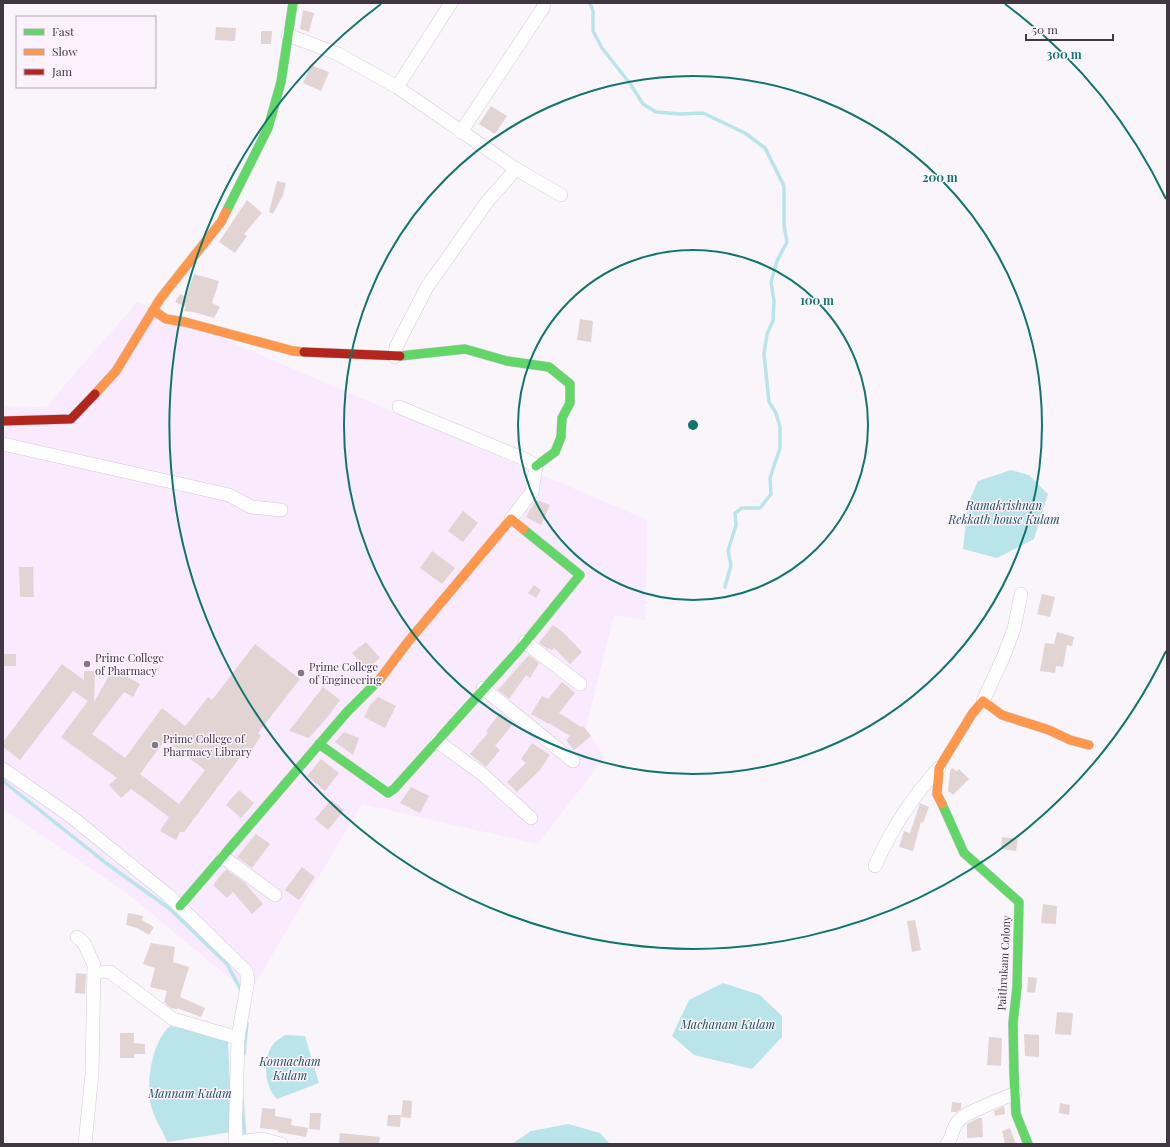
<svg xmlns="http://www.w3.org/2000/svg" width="1170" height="1147" viewBox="0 0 1170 1147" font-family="'Playfair Display',serif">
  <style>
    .built { fill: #f9eafd }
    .water { fill: #b8e4ea }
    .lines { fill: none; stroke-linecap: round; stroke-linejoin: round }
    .stream { stroke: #b8e4ea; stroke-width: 3.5 }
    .building { fill: #e1d4d3; fill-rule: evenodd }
    .street-casing { stroke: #d1cbd3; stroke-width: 14 }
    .fast-casing { stroke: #d1cbd3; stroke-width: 10 }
    .slow-casing { stroke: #d1cbd3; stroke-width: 10 }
    .jam-casing { stroke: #d1cbd3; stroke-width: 10 }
    .street { stroke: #fefefe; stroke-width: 13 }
    .fast { stroke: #63d668; stroke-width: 9 }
    .slow { stroke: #ff974d; stroke-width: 9 }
    .jam { stroke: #b3261e; stroke-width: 9 }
    .ring { fill: none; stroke: #0f766e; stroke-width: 2 }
    .poi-dot { fill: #827a83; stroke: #fcf2fe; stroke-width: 1.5 }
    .labels { text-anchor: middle; stroke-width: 3; stroke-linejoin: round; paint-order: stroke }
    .poi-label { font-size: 11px; fill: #413743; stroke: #fcf2fe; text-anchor: start }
    .street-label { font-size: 11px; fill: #413743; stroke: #fcf2fe }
    .water-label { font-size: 12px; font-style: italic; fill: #1b5258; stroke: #fcf2fe }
    .centre { fill: #0f766e; stroke: #fcf2fe; stroke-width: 2 }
    .ring-label { font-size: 12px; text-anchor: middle; font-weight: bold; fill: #0f766e; stroke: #fcf2fe; stroke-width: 3; stroke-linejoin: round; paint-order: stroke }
  </style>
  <rect width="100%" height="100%" fill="#faf5fb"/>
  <polygon class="built" points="137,302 647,520 645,620 614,615 586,727 604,758 538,844 362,804 249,994 124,891 3,809 3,406 46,407"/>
  <g class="water">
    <polygon points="1011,470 1029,475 1048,494 1034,539 997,558 963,549 968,504 978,481"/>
    <polygon points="723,983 760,995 782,1016 782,1037 752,1069 694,1055 672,1036 689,1000"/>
    <path d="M170,1026L198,1031L228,1041L232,1132L167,1142C162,1129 152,1115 150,1101C147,1079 152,1042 170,1026Z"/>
    <path d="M285,1035L305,1036L319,1083L277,1099C264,1086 262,1058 274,1043C277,1040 281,1038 285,1035Z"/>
    <polygon points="568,1124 600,1133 610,1144 512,1144 531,1131"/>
  </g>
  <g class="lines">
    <g class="stream">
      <polyline points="590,3 593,11 593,31 602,48 631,85 643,104 656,112 680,114 703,113 745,133 765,148 784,186 784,225 787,242 777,261 771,282 774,301 773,321 767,334 764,354 769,402 776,413 780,427 780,448 770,478 771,494 760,508 742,508 735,513 736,525 728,551 731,565 725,587"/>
      <polyline points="3,781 106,863 170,909 227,964 242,992"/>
      <polyline points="244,1054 247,1023"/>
      <polyline points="242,1098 245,1138"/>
    </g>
  </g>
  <g class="building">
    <polygon points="303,10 314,13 309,32 300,29"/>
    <polygon points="216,27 236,28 235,41 215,40"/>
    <polygon points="261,31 272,31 271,44 261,44"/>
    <polygon points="311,65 329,72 321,91 303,83"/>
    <polygon points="491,106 507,116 495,134 479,124"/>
    <polygon points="277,181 286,183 283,195 273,214 269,212"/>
    <polygon points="247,200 262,213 244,234 247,236 235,253 219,242"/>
    <polygon points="194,274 219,281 212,303 220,307 214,318 194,312 184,311 186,307 175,302 180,294 186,297"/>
    <polygon points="580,319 593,321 591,342 577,340"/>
    <polygon points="536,500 550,505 541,525 526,517"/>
    <polygon points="463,511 478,523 463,542 448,531"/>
    <polygon points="432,551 455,568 442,584 420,568"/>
    <polygon points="19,567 33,567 34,597 20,597"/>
    <polygon points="534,585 541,590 536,598 528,593"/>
    <polygon points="1042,594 1055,597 1050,617 1037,614"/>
    <polygon points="553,625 564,633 582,652 570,664 554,648 552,650 549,648 548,649 539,643"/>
    <polygon points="1057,632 1074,637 1072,646 1067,645 1063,667 1056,666 1055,673 1040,671 1045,643 1054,644"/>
    <polygon points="366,642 380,658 366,669 352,653"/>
    <path d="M255,644L300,679L258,733L261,736L251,751L247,748L184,832H180L176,840L160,831L169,817L131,789L121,798L109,785L117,778L61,737L88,701L73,691L20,760L3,747V742L62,664L84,680V671H95L94,702L113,669L140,684L133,697L124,692L92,734L125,758L162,708L185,726L187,724L208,697L212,700ZM165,740L205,770L179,804L140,774Z"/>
    <rect x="3" y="654" width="13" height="12"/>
    <polygon points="529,655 539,663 530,678 526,675 509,699 498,690"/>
    <polygon points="562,682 575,693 559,713 581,727 583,726 591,736 574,750 566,740 570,736 549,723 549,724 531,714 542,696 548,699"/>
    <polygon points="323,687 340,700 330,714 309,738 289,731"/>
    <polygon points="378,697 396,706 385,728 364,717 370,705"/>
    <polygon points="500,713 513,724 495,746 500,750 486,767 470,754 488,733 486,731"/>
    <polygon points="344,732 359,738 353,755 335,742"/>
    <polygon points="532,743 550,755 539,771 517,792 507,782 526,763 521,759"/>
    <polygon points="321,759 339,773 325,791 307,776"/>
    <polygon points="952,768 957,771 959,769 969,779 953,795 948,791 950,771"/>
    <polygon points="411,787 429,796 420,813 400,803"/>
    <polygon points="239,790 254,803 241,818 226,805"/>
    <polygon points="331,800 344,810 328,830 315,819"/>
    <polygon points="920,803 929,807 923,823 921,822 913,851 899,847 904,831 910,833"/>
    <polygon points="256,834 270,844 252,868 237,857"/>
    <polygon points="1002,837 1018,839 1016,851 1001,849"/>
    <polygon points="302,867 315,877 299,900 285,890"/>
    <polygon points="226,869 244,882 263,904 252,914 233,892 227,898 213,885"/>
    <polygon points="1043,904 1057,906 1056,924 1041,923"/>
    <polygon points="128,913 143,916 142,920 154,927 149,935 137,928 126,925"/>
    <polygon points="915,920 921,950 912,952 907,921"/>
    <polygon points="151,943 175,947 173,962 189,967 180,997 205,1008 201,1017 177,1008 177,1009 171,1008 164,1002 167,991 150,987 155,968 143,964"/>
    <polygon points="76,973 86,974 85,994 75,993"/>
    <polygon points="1028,977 1037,978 1035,993 1027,992"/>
    <polygon points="1057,1012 1073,1013 1071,1035 1055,1034"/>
    <polygon points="120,1033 134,1033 134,1043 145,1044 145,1054 134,1054 134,1058 120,1058"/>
    <polygon points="1024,1034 1039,1035 1039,1057 1025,1056"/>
    <polygon points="989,1037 1002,1038 1001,1066 987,1065"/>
    <polygon points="403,1100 412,1101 411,1118 401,1117"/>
    <polygon points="952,1102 961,1103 961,1109 956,1112 951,1112"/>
    <polygon points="1060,1103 1070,1105 1069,1115 1059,1113"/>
    <polygon points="1004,1106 1005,1114 995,1116 994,1111"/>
    <polygon points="262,1108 275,1109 275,1116 292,1119 291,1125 308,1128 306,1137 277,1132 278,1130 260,1128"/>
    <polygon points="310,1113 321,1113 320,1130 309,1129"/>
    <polygon points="388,1115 401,1115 400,1127 387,1126"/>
    <polygon points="978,1118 982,1118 983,1137 967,1138 967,1124"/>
    <polygon points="1010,1128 1016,1144 1005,1144 1002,1131"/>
    <polygon points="340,1133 380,1137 379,1144 339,1144"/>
  </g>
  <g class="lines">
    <defs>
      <g id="street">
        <polyline points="288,35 338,54 397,87 516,169 561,195"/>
        <polyline points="397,87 451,3"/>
        <polyline points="461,132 543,8 544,3"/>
        <polyline points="395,357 396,347 427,287 487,202 516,169"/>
        <polyline points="399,407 522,458 536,466 532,492 511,519"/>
        <polyline points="3,444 229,495 251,507 281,510"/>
        <polyline points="525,642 580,684"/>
        <polyline points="483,688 573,761"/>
        <polyline points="983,701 1003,658 1014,629 1021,594"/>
        <polyline points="437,741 482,774 531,818"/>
        <polyline points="3,769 69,815 168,895 246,971 248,980 238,1038 235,1142"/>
        <polyline points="223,857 275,895"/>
        <path d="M875,866C891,830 912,797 939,768"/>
        <polyline points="77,937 84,943 94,965 92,1074 85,1144"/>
        <polyline points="94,972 110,972 173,1019 238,1038"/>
        <polyline points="235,1142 262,1139 281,1144"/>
        <path d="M947,1144C953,1137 952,1127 959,1120C966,1112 1003,1099 1015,1093"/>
      </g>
      <g id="fast">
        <polyline points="226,212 268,128 281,82 293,3"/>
        <polyline points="400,356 465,349 507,361 549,367 570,384 570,403 562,418 561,437 555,452 536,466"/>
        <polyline points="319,744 388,793 394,789 519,650 580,575 523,529"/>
        <polyline points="942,804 964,853 1019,902 1017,987 1013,1023 1014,1074 1016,1114 1028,1144"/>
        <polyline points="180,906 347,712 380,679"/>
      </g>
      <g id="slow">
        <polyline points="153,310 166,319 185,322 293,351 304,352"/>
        <polyline points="95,394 116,371 160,299 221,222 226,212"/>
        <polyline points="380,679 407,643 511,519 523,529"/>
        <polyline points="942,804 937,794 939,768 972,714 983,701 1002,715 1049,730 1070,740 1089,745"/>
      </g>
      <g id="jam">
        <polyline points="304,352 400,356"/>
        <polyline points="3,421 71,419 95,394"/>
      </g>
    </defs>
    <use href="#street" class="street-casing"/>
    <use href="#fast" class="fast-casing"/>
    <use href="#slow" class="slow-casing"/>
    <use href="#jam" class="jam-casing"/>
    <use href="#street" class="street"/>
    <use href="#fast" class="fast"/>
    <use href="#slow" class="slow"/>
    <use href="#jam" class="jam"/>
  </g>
  <g class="ring">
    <circle cx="693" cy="425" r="175"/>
    <circle cx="693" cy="425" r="349"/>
    <path d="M1166 651A524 524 0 1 1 381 4M1005 4A524 524 0 0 1 1166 199"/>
  </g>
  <g class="poi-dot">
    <circle cx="87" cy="664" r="4"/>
    <circle cx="301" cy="673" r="4"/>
    <circle cx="155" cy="745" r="4"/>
  </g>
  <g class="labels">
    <g class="poi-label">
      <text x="95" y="662">Prime College<tspan x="95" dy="13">of Pharmacy</tspan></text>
      <text x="309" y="671">Prime College<tspan x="309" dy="13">of Engineering</tspan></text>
      <text x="163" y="743">Prime College of<tspan x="163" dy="13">Pharmacy Library</tspan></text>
    </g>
    <g class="street-label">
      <text transform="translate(1004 963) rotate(-87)" y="4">Paithrukam Colony</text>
    </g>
    <g class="water-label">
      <text x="1004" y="510">Ramakrishnan<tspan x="1004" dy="14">Rekkath house Kulam</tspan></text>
      <text x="728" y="1029">Machanam Kulam</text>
      <text x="290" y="1066">Konnacham<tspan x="290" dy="14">Kulam</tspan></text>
      <text x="190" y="1098">Mannam Kulam</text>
    </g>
  </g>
  <circle cx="693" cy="425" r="6" class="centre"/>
  <g class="ring-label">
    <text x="1064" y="59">300 m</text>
    <text x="940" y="182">200 m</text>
    <text x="817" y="305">100 m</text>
  </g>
  <rect width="1170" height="1147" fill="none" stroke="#413743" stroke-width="8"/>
  <rect x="16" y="16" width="140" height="72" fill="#fcf2fe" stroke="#b1a7b3"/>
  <rect x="24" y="29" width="20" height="6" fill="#63d668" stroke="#b1a7b3"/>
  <text x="52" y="36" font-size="12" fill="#413743">Fast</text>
  <rect x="24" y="49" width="20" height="6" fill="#ff974d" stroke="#b1a7b3"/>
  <text x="52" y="56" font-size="12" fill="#413743">Slow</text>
  <rect x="24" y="69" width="20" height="6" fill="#b3261e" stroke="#b1a7b3"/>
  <text x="52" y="76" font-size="12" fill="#413743">Jam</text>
  <path d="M1026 34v6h87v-6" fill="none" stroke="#413743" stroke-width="2"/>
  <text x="1032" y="34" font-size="12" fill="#413743" stroke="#fcf2fe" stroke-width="3" paint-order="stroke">50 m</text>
</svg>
